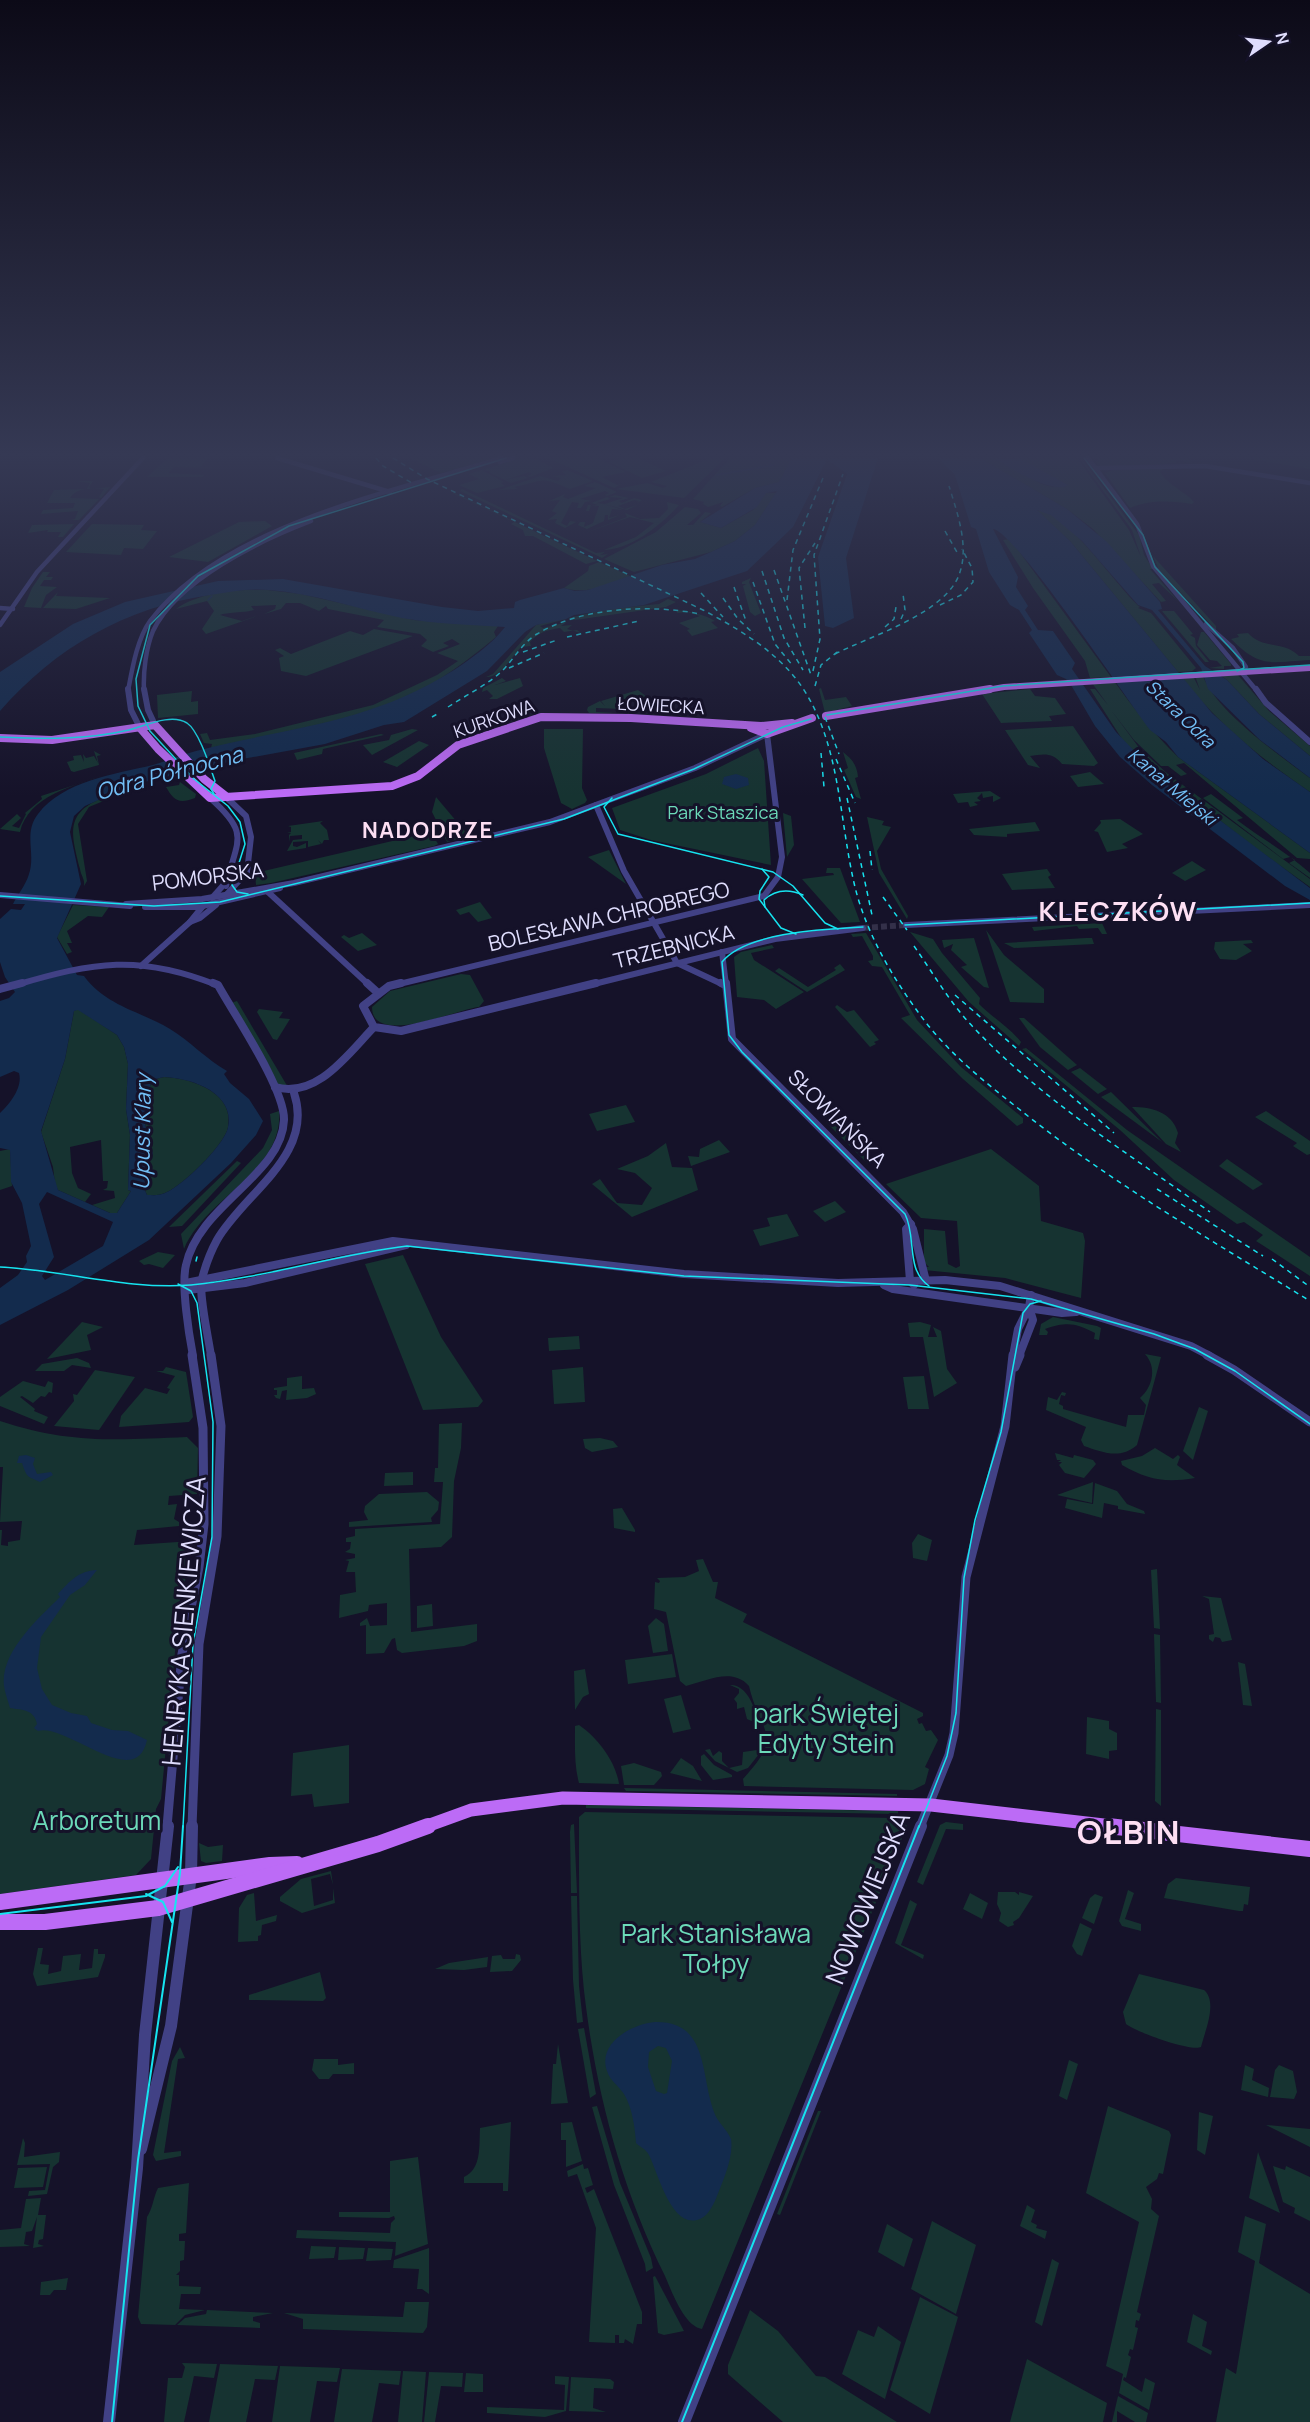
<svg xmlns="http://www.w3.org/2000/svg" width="1310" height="2422" viewBox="0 0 1310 2422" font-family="Manrope,sans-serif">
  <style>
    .green { fill: #163331 }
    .water { fill: #132b4d; fill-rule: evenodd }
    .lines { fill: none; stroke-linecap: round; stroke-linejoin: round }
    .stream { stroke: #132b4d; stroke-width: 1.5 }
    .minor-tunnel { stroke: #333049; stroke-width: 6; stroke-dasharray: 6 3; stroke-linecap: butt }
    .minor-far4 { stroke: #414185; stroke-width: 4.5 }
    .minor-far3 { stroke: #414185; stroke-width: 6 }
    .minor-far2 { stroke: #414185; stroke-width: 8 }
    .minor-far1 { stroke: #414185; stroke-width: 9 }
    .minor { stroke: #414185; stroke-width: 12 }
    .major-far3 { stroke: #bc6bf6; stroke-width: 6 }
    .major-far2 { stroke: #bc6bf6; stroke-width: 8 }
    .major-far1 { stroke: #bc6bf6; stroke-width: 13 }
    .major { stroke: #bc6bf6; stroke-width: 16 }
    .tram-far1 { stroke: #16e4f0; stroke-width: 1.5 }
    .tram { stroke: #16e4f0; stroke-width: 2 }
    .rail { stroke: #16e4f0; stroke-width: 1.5; stroke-dasharray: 5 4.5; stroke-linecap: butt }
    .labels { text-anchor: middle; stroke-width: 6; stroke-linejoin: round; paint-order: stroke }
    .far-street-label { font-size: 18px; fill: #dfddfd; stroke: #151229 }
    .far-water-label { font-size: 18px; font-style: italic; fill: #72bff6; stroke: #151229 }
    .far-park-label { font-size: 18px; fill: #6cdab9; stroke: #151229 }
    .street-label { font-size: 21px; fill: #dfddfd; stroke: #151229 }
    .water-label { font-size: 22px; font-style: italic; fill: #72bff6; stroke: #151229 }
    .far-district-label { font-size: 22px; font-weight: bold; letter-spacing: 1.5px; fill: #fddff3; stroke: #151229 }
    .near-street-label { font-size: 26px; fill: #dfddfd; stroke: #151229 }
    .near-park-label { font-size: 26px; fill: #6cdab9; stroke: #151229 }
    .district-label { font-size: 27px; font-weight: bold; letter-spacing: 1.5px; fill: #fddff3; stroke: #151229 }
    .near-district-label { font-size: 33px; font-weight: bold; letter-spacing: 1.5px; fill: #fddff3; stroke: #151229 }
  </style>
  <rect width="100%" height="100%" fill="#151229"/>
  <g class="green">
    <polygon points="167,458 207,458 201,467 213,468 174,467 168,473 204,475 203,477 147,477"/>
    <polygon points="410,458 494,458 441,473"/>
    <polygon points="521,458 537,459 553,468 530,477 527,476 532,474 529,472 505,480 524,476 528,478 511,483 490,473 489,471 482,470 504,482 501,483 505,486 477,493 459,485 479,479 469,474"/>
    <polygon points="548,458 597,458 626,472 602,477 617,485 621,484 614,488"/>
    <polygon points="622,458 638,458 666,471 642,478 609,462"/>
    <polygon points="711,458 725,458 684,498 616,489 647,483 663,488 667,486 651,482"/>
    <polygon points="730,458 792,458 779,482 755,488 722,507 720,506 723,502 708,507 703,504 704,502 693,499"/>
    <path d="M980,458C984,458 991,457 995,458C1019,465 1040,495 1068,485L1017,458H1077L1129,530L1141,557L1132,530L1079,458H1081L1139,535L1144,555L1153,569H1150L1178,601L1159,583L1152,584L1166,601L1161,602L1093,529L1067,509Z"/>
    <polygon points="1097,458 1187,458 1192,463 1176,460 1176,463 1106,467 1098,465 1095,461 1099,460"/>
    <polygon points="1246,458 1310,458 1310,469"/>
    <path d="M1165,467L1160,472C1169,486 1183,490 1194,502L1192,504C1172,501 1151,499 1130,508L1105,473L1113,470Z"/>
    <path d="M567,470L593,481L570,489C538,475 545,481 514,487L518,489L499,490L540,476L558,481L561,478L552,476L566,475L562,472Z"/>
    <path d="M76,481H93L89,487L91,489L110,487L101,498L99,497L104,489C92,489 77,487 70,498L99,499L79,520H71L75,519L78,511L41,514L43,510L73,508L75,503H47L54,490L87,489L90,483Z"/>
    <polygon points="595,482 617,492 607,496 605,495 609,493 605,491 580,499 593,501 585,502 581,508 577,508 579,503 572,502 561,523 567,526 570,521 576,522 565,528 551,521 555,523 557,519 548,520 557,513 543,508 552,511 560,500 549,501 565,494 563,497 568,499 596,488 584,486"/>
    <polygon points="462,489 596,553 605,552 600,555 608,554 602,558 460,491"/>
    <polygon points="452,493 454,493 597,561 586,564 533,536 525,536 523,530 511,524 514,522"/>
    <polygon points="766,493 776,493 755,525 735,541 711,552 634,572 604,559 656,532 685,507 698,509 701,513 687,525 693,525 705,512 711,513 700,522 721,528 753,510"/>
    <polygon points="615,495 629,498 619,501 622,503 634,498 642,500 637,503 639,501 634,500 618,506 625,509 637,505 627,510 604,504 623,510 612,509 609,518 620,515 608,520 608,515 605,515 604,521 587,529 578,525 580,522 585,522 584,527 593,523 599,506 591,505 589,511 586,511 588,505 598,505 591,503 607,497 610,499 597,503 605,504 623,498 609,497"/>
    <path d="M667,502L679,505C661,525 632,549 604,550L636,537L654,523L630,517L585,533L627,517L625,513L640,519L659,518L668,509Z"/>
    <path d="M1037,511C1060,503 1121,592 1140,607L1138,608L1151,613L1196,668L1192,671L1178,672L1070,541Z"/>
    <polygon points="265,521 272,526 208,562 169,557 239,522"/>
    <polygon points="74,524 63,537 58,537 61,532 47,532 48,530 28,533 32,525"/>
    <polygon points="92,524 144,525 141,530 157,531 143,549 124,548 121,555 66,552"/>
    <polygon points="1010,539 1111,677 1090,678 1085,661 1033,588 1003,540"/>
    <polygon points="1153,556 1216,626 1216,630 1159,570"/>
    <path d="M599,562L630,576C610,585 586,595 564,588L588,571L589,566Z"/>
    <polygon points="43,572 50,572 46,577 53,577 51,580 44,580 40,586 57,587 46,595 41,608 24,607 32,588"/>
    <polygon points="751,578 749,582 761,613 755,616 750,612 743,586 746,584 742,584 742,582"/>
    <path d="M267,590L301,594L414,620L498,626L494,632L496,637C462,665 427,691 385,707C330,728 268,736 211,748L212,744L204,743L200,734L207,733L210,740L255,734L373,705L437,675L458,661L437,653L460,644L452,639L443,643L449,646L433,652L421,646L427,640L420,634L377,627L384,620L328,609L326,606L319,611L300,603H286L281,609L264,614L275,609L276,605L251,606L254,610C243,613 226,612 220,615L242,621L260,615L206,634L202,629L214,611L207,601L176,609C200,592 238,589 267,590Z"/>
    <polygon points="58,592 56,596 110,598 76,609 43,608"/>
    <polygon points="668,599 676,602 666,607 575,620 568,618 608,609 659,604"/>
    <path d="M678,610C691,612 703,614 715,621L711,622L718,628L692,636L687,630L690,629L679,623L700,616L687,612L677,613Z"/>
    <polygon points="1162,611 1174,611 1193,634 1190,635 1195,638 1196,646 1209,662 1205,662"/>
    <path d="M562,618L566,619L540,626L543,628L567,622L561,626L572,625L567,629L581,633L577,630L564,632L560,628C547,630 539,632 530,642L531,646L521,647C512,657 500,678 486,677L493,674L536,625Z"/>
    <polygon points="374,629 413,636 306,676 281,671 279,658 284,656 275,650 280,648 291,654 350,631 363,635"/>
    <polygon points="1201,632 1204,632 1231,664 1231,666 1224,666 1224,669 1209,668 1222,666 1217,661 1210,660 1197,645"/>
    <path d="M1248,633C1263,650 1283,640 1299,656H1310V660C1270,662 1261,669 1231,639L1239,637L1237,634Z"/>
    <polygon points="1220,675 1238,675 1269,711 1310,746 1310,756 1259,714 1227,680"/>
    <path d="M1193,676L1200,690L1195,676H1203C1216,711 1279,755 1310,778V792C1262,759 1217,724 1182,677Z"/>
    <polygon points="502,678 506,681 495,685 520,678 523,686 497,699 489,699 493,696 487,690 482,692 483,688"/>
    <path d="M1114,681C1134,709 1154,734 1178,757L1310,853V859L1297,858L1184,763L1176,765L1187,774L1181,776L1168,766H1161L1134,740L1111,710L1140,749L1168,774L1310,879V887L1254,847L1136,755L1122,739L1090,689H1095L1108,705L1092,683Z"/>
    <polygon points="821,688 825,700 846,697 852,706 825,713 819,689"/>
    <polygon points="1030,689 1035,696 1055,698 1066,714 1049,716 1052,721 1001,723 982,694"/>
    <polygon points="638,690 647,697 627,703 623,709 596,708 596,712 616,713 589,713 587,710 588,707 600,701 605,706 601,701"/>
    <polygon points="192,691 191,702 198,701 198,714 158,718 157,695"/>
    <path d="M1073,726L1098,763L1094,766L1062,764C1053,752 1043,754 1030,756L1040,768L1028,765L1005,730Z"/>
    <polygon points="412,729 418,730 372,755 363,745 389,740 391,735"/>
    <polygon points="544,729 583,729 582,788 587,800 585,803 572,809 561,803 544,748"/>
    <polygon points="381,734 384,735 323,749 322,754 297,760 294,753"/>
    <polygon points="419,741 429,745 397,767 383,762"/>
    <polygon points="758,748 764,761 771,865 651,840 620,830 612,808 706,774"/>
    <polygon points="94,751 101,755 97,756 99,765 74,772 71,771 67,762 74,760 73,756 81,755 84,762 83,754 86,758 94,756 98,763"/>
    <path d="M843,752C852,759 857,765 858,777L855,778L861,799L856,797L844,770L848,768Z"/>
    <polygon points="1090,772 1104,784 1078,787 1070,776"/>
    <path d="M105,775C75,785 28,796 20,832L0,829L17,814L21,818L12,826L19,828L26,814L25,813L42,799L41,796Z"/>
    <path d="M180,782L196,794L195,798C179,804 174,801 166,787L179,785Z"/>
    <polygon points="990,791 1001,798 993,802 993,796 983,798 982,793 977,798 981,801 974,802 978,805 970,807 968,802 958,803 953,794"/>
    <path d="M1211,794L1243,818L1237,820C1259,837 1287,852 1310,873V878L1289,863L1295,860L1290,857L1283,859L1203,798Z"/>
    <path d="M109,795L106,800L89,807L78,824L87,881L84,886C85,879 81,876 80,869C70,829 65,812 109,795Z"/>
    <polygon points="436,797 468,835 467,837 447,842 432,812"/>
    <polygon points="783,813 791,816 794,845 787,857"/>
    <polygon points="867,817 884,821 882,825 891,827 877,851 881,869 908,916 907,919 879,873"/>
    <polygon points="1120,819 1143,834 1122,844 1128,848 1107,852 1098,832 1094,831 1101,823 1100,820"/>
    <polygon points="323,821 320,823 327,830 329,840 324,840 322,844 318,840 321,844 308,847 308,841 293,842 293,846 297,847 306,843 306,848 287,851 293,840 302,839 302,835 290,836 289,842 289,835 291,833 287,832 291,832 291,827 288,826"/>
    <polygon points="1035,822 1040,831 1007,834 1007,837 974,835 969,829"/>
    <polygon points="431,832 438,844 434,846 271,883 256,885 255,873"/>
    <polygon points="609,850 626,884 588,857"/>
    <polygon points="1192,861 1206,870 1185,881 1172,873"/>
    <polygon points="827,868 840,868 860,922 841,923 802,879 834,875 833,873 826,873"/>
    <polygon points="1047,869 1051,875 1048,877 1055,888 1012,890 1002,874"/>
    <polygon points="480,902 492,918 478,922 469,912 460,915 456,910"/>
    <polygon points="73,905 109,907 102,917 88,916 67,931 72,943 67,943 72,952 67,954 57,937"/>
    <polygon points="1102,923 1107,934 1102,934 1098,928 1079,929 1077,926 1034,931 1032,927"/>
    <polygon points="986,930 1004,955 1044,989 1044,1003 1010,1002"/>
    <path d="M910,932L933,939L942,953L980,998L979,1004C993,1018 1009,1027 1021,1042L1019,1046L969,1002Z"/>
    <polygon points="362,933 377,945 358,951 341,937 344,935 349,938"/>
    <polygon points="866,933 917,1020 961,1067 1023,1118 1023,1123 1017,1126 963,1079 901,1018 910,1015 882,967 872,966 868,961 873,960 873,956 862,936 853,937 851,934"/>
    <polygon points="974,938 989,988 984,987 961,967 967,965 951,950 953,944 944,948 942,940"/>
    <polygon points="1086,938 1092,938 1094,944 1014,948 1004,943"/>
    <polygon points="1251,940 1253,943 1243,944 1252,951 1236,960 1220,959 1214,949 1215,942"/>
    <polygon points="772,945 774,948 751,953 754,960 804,992 776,1009 764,1000 737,997 734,957 741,952"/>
    <polygon points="840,964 845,970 807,992 775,971 779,968 808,987 836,970 834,968"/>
    <path d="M461,974L470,975L484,1001L479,1007C461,1008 372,1048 372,1007L390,991Z"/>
    <polygon points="237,1001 289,1089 279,1087 231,1003"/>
    <polygon points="837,1005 847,1012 854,1010 879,1040 874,1042 876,1044 870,1047 835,1007"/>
    <polygon points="78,1009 117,1035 124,1047 128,1064 126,1109 130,1135 128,1190 131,1191 117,1213 110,1213 92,1205 115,1198 114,1191 103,1190 107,1188 108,1181 103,1181 101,1140 70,1147 72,1173 78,1188 91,1194 85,1202 58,1190 55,1184 53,1167 41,1132 65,1059 74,1011"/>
    <polygon points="259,1009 283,1012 279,1018 290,1019 277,1040 273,1039 257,1012"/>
    <polygon points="1019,1018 1024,1018 1077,1065 1068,1070 1040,1047"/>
    <polygon points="1026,1048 1127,1130 1310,1257 1310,1276 1256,1241 1263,1235 1244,1222 1237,1224 1174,1180 1120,1130 1022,1049"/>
    <polygon points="1080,1068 1107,1089 1098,1094 1071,1072"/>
    <path d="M164,1077C190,1078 235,1092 228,1127C225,1145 181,1187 165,1193C158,1196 153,1195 147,1195L144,1188L150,1144L145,1124L151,1080Z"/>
    <polygon points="1111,1092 1162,1142 1101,1097"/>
    <polygon points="626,1105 635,1122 597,1131 589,1114"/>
    <path d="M1132,1107C1152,1107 1172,1112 1178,1133L1175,1143L1181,1152L1166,1144Z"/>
    <path d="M279,1111C284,1171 205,1198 184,1249L181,1234L263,1148L272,1130L270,1114Z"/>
    <polygon points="1266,1111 1310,1141 1310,1154 1307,1155 1293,1146 1297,1143 1255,1117"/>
    <path d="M826,1122C840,1125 864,1138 867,1155C867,1158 867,1161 868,1164Z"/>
    <polygon points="719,1140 730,1152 691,1166 688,1156 699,1157 700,1149"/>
    <polygon points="666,1143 672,1167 692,1168 698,1190 632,1217 592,1184 600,1179 617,1203 642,1205 652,1188 635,1173 617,1169 648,1156"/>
    <polygon points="10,1149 12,1186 0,1190 0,1151"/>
    <polygon points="991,1149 1039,1186 1041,1221 1083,1233 1085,1241 1081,1298 1005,1278 924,1270 923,1267 929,1267 924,1262 924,1229 945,1231 948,1264 956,1268 960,1266 957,1221 921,1218 886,1184"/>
    <polygon points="1227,1159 1263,1184 1253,1190 1219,1166"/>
    <polygon points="237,1161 241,1163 182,1226 169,1227"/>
    <polygon points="835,1201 846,1212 825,1222 813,1211"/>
    <polygon points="787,1214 799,1236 760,1246 753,1230 770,1226 767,1218"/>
    <polygon points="158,1252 175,1255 163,1268 149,1264 144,1265 139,1261"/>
    <polygon points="403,1255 441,1337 483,1401 478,1407 423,1410 365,1264"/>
    <path d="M1053,1317L1097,1326L1101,1328L1099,1340L1089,1338L1094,1339L1095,1333C1076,1324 1069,1321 1045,1329L1048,1332L1047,1335H1039L1041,1324Z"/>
    <polygon points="82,1322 103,1327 87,1335 91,1350 47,1359"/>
    <polygon points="920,1322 931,1325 928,1337 937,1337 933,1327 941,1331 947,1369 957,1383 934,1397 923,1337 910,1337 908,1323"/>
    <polygon points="579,1336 580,1349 549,1351 548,1338"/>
    <path d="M1145,1354L1161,1357L1137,1445C1120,1460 1102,1452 1084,1446L1081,1440L1086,1427L1046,1410L1048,1397L1057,1400L1062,1392L1066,1393L1065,1396L1061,1395L1059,1404L1063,1406V1409L1126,1427L1128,1415H1144L1146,1405L1140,1398C1153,1387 1157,1367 1145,1354Z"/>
    <polygon points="77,1358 89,1363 91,1368 72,1365 64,1371 35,1371 42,1364"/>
    <polygon points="166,1367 186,1372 193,1417 189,1422 119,1427 121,1416 145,1388 167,1394 170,1389 167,1388 175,1376 156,1371 163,1371"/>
    <polygon points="583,1367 585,1402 554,1404 552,1370"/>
    <polygon points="95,1370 135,1377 99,1430 54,1426 74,1401 73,1394 77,1395"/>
    <polygon points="302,1376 302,1389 314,1388 316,1394 307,1398 286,1400 287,1390 282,1391 280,1399 276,1398 274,1395 277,1395 277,1390 274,1390 274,1388 287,1386 287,1378"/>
    <polygon points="924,1376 929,1409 908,1409 903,1377"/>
    <polygon points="23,1381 45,1387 48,1381 53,1383 52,1393 49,1392 45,1397 41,1396 33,1403 22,1396 20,1397 35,1409 34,1411 48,1417 44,1424 0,1406 0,1397"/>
    <polygon points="1199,1407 1208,1411 1193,1460 1183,1451"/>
    <path d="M0,1421C69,1444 116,1440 187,1437L198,1448L197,1494L169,1496L168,1505L177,1504L174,1519L179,1522V1526L137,1530L134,1545L192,1541L184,1587L181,1589L161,1799L156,1809L151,1859L136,1875L0,1894V1530H2L1,1545L8,1546V1542L20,1540L22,1521L0,1522L3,1467H0Z"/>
    <polygon points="462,1423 461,1448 454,1481 452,1537 441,1547 409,1549 411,1632 477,1624 477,1641 464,1646 402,1653 397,1650 395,1638 392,1639 384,1653 366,1654 366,1625 360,1626 360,1623 367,1618 370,1626 387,1625 387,1603 369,1605 368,1611 339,1618 340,1595 356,1592 355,1572 346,1572 349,1561 345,1560 355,1558 355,1554 345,1552 350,1549 351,1542 346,1542 346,1538 355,1536 355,1529 440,1524 443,1482 434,1482 435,1468 438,1468 439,1424"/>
    <polygon points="600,1438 613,1441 618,1447 592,1452 585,1448 583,1439"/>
    <path d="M1155,1448L1173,1459L1178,1455L1180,1457L1177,1465L1195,1478C1165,1483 1148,1480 1122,1465L1121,1461L1142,1456Z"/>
    <polygon points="1055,1453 1073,1458 1074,1455 1093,1460 1096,1464 1084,1478 1065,1473 1059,1465 1062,1462 1058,1462 1061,1460 1057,1460"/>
    <polygon points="413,1472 413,1485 384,1486 385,1473"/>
    <polygon points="1093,1482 1092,1503 1057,1495"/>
    <polygon points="1095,1483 1117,1491 1127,1504 1144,1511 1145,1514 1118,1509 1118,1506 1104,1503 1102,1518 1065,1508 1067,1499 1093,1504"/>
    <polygon points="427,1492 439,1502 438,1510 431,1518 432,1522 349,1527 349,1522 368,1520 364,1512 365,1506 379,1494"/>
    <polygon points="622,1508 635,1530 635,1532 614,1528 613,1509"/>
    <polygon points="918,1534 932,1540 927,1561 913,1558 912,1543"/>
    <path d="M703,1559L713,1582H718L715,1598L747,1614L743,1622L923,1713V1716L917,1719L919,1724L922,1723L926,1731L931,1730L938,1740L925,1767L929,1769L925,1784L913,1790L744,1786L743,1779C785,1733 761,1737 749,1686C732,1667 707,1681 686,1686L680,1681L666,1612L654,1609L655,1582L659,1583L660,1581L657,1578L685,1577L699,1571L696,1560Z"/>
    <polygon points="1157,1569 1160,1629 1154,1628 1151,1570"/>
    <polygon points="1202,1596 1221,1598 1232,1640 1222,1642 1220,1638 1215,1637 1213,1642 1209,1639 1209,1635 1214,1634 1209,1599"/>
    <polygon points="432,1604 433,1626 417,1628 417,1606"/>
    <polygon points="656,1618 664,1624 668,1651 653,1653 648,1626"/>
    <polygon points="1154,1634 1160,1635 1161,1703 1156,1702"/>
    <polygon points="672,1654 676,1677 628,1684 625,1660"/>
    <polygon points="1238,1662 1245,1664 1252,1706 1243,1705"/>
    <polygon points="585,1669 589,1694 583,1697 575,1710 574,1671"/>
    <path d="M730,1685C746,1684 757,1708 756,1723L747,1719L744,1707L737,1709V1703L734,1699L739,1693V1689Z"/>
    <polygon points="681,1695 691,1729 673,1733 664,1699"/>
    <polygon points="1156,1709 1161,1710 1161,1806 1155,1801"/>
    <polygon points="1087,1717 1109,1721 1109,1729 1117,1733 1117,1750 1109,1751 1109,1759 1086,1754"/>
    <path d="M579,1725C598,1738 616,1762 619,1784L579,1783C574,1765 575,1745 575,1726Z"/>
    <polygon points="349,1745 349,1803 314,1807 312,1794 291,1796 293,1753"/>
    <polygon points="710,1749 713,1756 719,1751 722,1753 722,1761 729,1768 742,1765 743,1752 757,1750 759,1754 748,1768 737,1772 715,1761 705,1750"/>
    <polygon points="704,1754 714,1765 732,1775 732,1777 713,1780 701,1765 701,1756"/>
    <polygon points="681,1758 693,1766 702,1781 670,1773"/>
    <polygon points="634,1763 661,1772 662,1776 654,1785 624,1785 621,1766"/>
    <polygon points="624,1788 897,1794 897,1796 626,1791"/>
    <polygon points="586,1805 898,1811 898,1814 586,1808"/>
    <path d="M585,1812L893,1818L902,1820L907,1826L702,2329C684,2326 672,2292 665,2276C623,2191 598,2100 586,2007C578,1949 579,1876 579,1817Z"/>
    <polygon points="946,1822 963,1824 963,1830 946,1829 923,1885 917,1882 940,1825"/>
    <polygon points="574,1824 577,1893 571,1893 570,1832 571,1825"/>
    <polygon points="199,1843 208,1847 223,1845 222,1861 206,1863 201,1861"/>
    <polygon points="331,1871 333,1885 330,1874 311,1879 314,1906 333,1900 333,1888 335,1903 302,1913 280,1901 280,1897 301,1879"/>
    <polygon points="1176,1878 1250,1887 1248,1905 1244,1904 1243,1911 1239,1911 1164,1898 1168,1884"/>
    <polygon points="1128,1890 1134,1893 1125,1919 1141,1924 1141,1931 1122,1926 1119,1921"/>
    <polygon points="998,1892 1015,1892 1019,1895 1019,1892 1033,1896 1019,1918 1013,1922 1014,1925 1008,1927 999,1921 1001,1913 997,1904"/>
    <polygon points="254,1893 256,1921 277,1915 276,1921 262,1925 261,1935 258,1936 258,1941 238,1942 239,1908 247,1895"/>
    <polygon points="970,1893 988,1903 982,1919 963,1909"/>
    <polygon points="1095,1894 1103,1897 1094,1924 1082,1918 1090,1898"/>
    <polygon points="571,1896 577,1896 579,1986 583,2022 577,2023 573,1980"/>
    <polygon points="910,1900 917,1904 901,1945 924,1955 923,1959 895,1943"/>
    <polygon points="1080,1923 1092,1929 1082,1956 1077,1954 1072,1946"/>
    <polygon points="38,1948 43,1948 40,1964 49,1965 48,1974 61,1971 63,1956 81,1954 79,1970 92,1968 94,1949 98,1949 98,1954 105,1954 105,1957 98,1977 37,1986 33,1974"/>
    <polygon points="516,1954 520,1955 521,1960 512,1971 490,1972 492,1956 501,1955 503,1959 515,1959"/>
    <polygon points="488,1957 487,1967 464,1970 435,1969 449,1963"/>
    <polygon points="320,1972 326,1998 323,2001 249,2000 249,1995"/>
    <path d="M1139,1974L1204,1990C1218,2002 1205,2031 1201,2047C1191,2052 1136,2032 1126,2024L1123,2012Z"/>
    <polygon points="584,2028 596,2094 590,2098 578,2029"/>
    <polygon points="558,2044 568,2103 551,2104 553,2064 556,2064"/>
    <polygon points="180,2047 185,2058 178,2059 164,2153 181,2151 181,2156 156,2161 153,2155 172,2061"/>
    <polygon points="314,2059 338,2059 338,2065 354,2063 354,2074 333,2074 329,2079 319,2079 312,2070"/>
    <polygon points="1069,2060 1078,2064 1067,2100 1059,2096"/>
    <polygon points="1245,2065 1254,2069 1252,2080 1269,2088 1268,2097 1241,2090"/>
    <polygon points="1279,2065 1293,2071 1297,2092 1294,2099 1270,2097 1275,2070"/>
    <polygon points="597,2106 620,2183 651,2258 653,2268 646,2272 645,2264 614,2185 592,2107"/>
    <polygon points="1108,2106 1169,2131 1171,2135 1163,2174 1159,2173 1157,2179 1146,2187 1152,2199 1151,2209 1159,2216 1137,2312 1141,2314 1139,2321 1136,2320 1135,2327 1138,2328 1133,2350 1130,2349 1128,2355 1131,2357 1126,2378 1124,2377 1123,2380 1142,2392 1145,2378 1155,2383 1149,2410 1119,2393 1123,2374 1106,2366 1139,2222 1086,2193"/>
    <polygon points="818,2111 821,2111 780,2215 777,2214"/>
    <polygon points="1199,2112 1213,2116 1205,2155 1197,2150"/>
    <path d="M511,2122L508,2191H503V2183H464V2177C482,2169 479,2145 480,2128Z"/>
    <polygon points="572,2122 582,2161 566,2167 566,2140 561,2140 561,2123"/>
    <polygon points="1266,2125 1310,2129 1310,2147"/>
    <polygon points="23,2138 25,2143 24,2157 60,2152 59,2162 53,2167 47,2194 28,2196 29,2191 45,2190 50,2164 17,2165"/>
    <polygon points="1258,2152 1280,2213 1249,2198"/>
    <polygon points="418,2157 428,2244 395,2256 396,2242 296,2238 297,2230 390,2233 391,2223 395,2219 394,2216 389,2218 339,2217 339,2212 390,2212 390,2161"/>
    <polygon points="583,2164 584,2169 588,2168 593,2185 585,2188 587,2193 594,2189 642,2312 642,2324 637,2324 633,2344 625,2339 624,2343 619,2343 619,2335 615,2335 615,2343 589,2342 596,2228 577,2174 568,2177 567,2171"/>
    <polygon points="1273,2166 1285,2170 1286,2166 1310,2177 1310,2221 1294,2213 1295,2208 1283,2202"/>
    <polygon points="47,2167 43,2187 14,2188 18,2168"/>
    <path d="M189,2183L186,2233L179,2234V2241H185L184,2260L180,2261V2271L176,2275H179V2286L201,2287L200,2294H181L179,2309L205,2310L185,2315L175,2325L141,2324L138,2317L147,2217C153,2208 153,2198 158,2188Z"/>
    <polygon points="41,2198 38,2215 46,2215 43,2239 39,2240 38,2244 44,2246 33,2248 37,2217 32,2231 26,2232 24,2244 30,2246 0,2247 0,2230 21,2228 26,2199"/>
    <polygon points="1027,2205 1035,2210 1031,2222 1037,2225 1036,2228 1047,2231 1045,2239 1020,2226"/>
    <polygon points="1245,2216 1266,2224 1259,2263 1310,2294 1310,2422 1216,2422 1226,2368 1236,2374 1255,2261 1238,2252"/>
    <polygon points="932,2221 976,2245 956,2314 911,2289"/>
    <polygon points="887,2224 913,2239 904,2267 878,2252"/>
    <polygon points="311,2246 336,2247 334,2258 309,2259"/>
    <polygon points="339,2247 365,2248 363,2259 338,2260"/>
    <polygon points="368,2248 393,2249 391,2260 366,2261"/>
    <polygon points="429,2248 429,2294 422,2289 417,2289 419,2269 393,2268 394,2260"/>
    <polygon points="1052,2259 1059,2263 1042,2326 1035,2322"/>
    <polygon points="655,2276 684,2331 664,2335 658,2333 653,2277"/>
    <polygon points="68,2278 66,2290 54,2290 50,2295 40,2295 41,2282"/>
    <polygon points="920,2297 958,2317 930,2414 890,2390"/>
    <polygon points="405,2302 429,2302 427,2327 423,2333 303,2329 303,2319 284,2313 403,2317"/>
    <polygon points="207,2310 273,2313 253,2317 253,2321 260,2323 260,2328 177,2325 185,2318 206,2314"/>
    <polygon points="750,2310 778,2331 816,2376 825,2377 897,2422 783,2422 728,2374 728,2365"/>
    <polygon points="1193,2314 1207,2322 1202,2346 1212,2351 1211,2355 1187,2342"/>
    <polygon points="878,2326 901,2342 885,2399 842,2374 858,2330 874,2337"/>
    <polygon points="1027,2359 1107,2403 1103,2422 1010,2422"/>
    <polygon points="182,2363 217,2364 214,2378 194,2376 184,2422 164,2422 168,2378 182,2378 185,2367"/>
    <polygon points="220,2364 278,2366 275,2380 255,2379 246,2422 209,2422"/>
    <polygon points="280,2366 340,2368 337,2382 317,2381 310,2422 272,2422"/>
    <polygon points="342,2369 401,2371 399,2385 379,2383 372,2422 334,2422"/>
    <polygon points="403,2371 426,2372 422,2422 398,2422"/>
    <polygon points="429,2372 463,2373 462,2387 441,2386 435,2422 424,2422"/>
    <polygon points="466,2373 483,2374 483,2392 464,2392"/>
    <polygon points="555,2376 569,2377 566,2411 545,2417 487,2413 487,2407 564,2410 565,2385 555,2384"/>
    <polygon points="571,2377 610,2379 614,2382 613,2389 594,2388 593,2408 606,2412 569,2411"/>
    <polygon points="1118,2396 1148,2413 1146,2422 1135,2422 1117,2411 1117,2422 1112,2422"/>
  </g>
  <g class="water">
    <path d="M792,458H878L846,558L854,618L833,628L825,626L818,557L847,474L827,459L793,527L747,571L644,605L574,615L566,619L536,625L525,632L487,671L404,722L384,725L325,744L237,760L132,785L85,806L74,816L70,832L81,884L57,938L77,975L84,976C106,1006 140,1011 170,1029C191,1042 206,1059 227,1071L224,1074L230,1083L249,1099L263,1121L256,1135L231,1163L149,1240L68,1290L0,1325V1288L18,1275L27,1262L26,1256L31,1246L22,1203L11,1182L10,1150L0,1148V1113C10,1104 23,1087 19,1073L14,1071L0,1077V1001L9,998L15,992L5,977L0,962V919L11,909L21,910L25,904H13C16,897 26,885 29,874C36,853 23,833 38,814C63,781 115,774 153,765C167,761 181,755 196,751C289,727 369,724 454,670C472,658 491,645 505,627C471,625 436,624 402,618C357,609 313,593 269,590C249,588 229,592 210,595C125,608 56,647 0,711V672L73,624L125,602L218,581L283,579L442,607L478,611L514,608L515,602L520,600L564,588L575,591L588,590L662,565L695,559L711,552L735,541L755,525L777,491L766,493L757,507L721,528L700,522L755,488L779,482ZM78,1010L117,1035L124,1047L128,1064L126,1109L130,1135L128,1190L131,1191L117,1213H110L58,1190L41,1131L65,1059L74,1011ZM164,1077C190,1078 235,1092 228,1127C225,1145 181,1187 165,1193C158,1196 153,1195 147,1195L144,1188L147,1168L153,1154L145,1124L151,1080ZM47,1192L113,1222L103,1246L45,1280L42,1276L54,1257L39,1204Z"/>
    <path d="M938,458H980L1067,509L1107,542L1160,602L1162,609L1158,610L1205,666L1227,680L1259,714L1310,756V778L1260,740L1208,689L1201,668L1152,610L1138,605L1082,541L1051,515L1037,510L1070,541L1212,713L1263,759L1310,792V853L1178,757L1166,742L1150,730C1129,703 1015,531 993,529L1018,577L1016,587L1028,606L1025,610L1038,630L1053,631L1075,663L1072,669L1116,732L1152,769L1310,888V900L1285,886L1152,785L1120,757L1095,726L1071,685L1066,679L1057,675L1029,633L1032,630L1019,610L1010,605L989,572L976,529L971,527L955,475Z"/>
    <path d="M995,458L1021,459L1068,485C1054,495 1008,468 995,458Z"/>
    <polygon points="736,774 748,778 749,785 736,789 722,784 724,777"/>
    <path d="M26,1455L35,1458L33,1464L37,1474L51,1472L53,1475L40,1482C27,1476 27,1478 22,1463H17L19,1456Z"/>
    <path d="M97,1570L85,1585L70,1595L41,1637L37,1668L42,1689L52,1705L71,1713L87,1716L91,1723L112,1730L128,1731L147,1740C136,1793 67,1723 38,1731L34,1728L37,1724C34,1709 22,1710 10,1708C8,1701 5,1693 4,1686C0,1652 39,1618 60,1597L58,1594C70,1581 78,1571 97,1570Z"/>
    <path d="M655,2022C709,2021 700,2074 714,2112C717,2122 727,2129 731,2139C734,2158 722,2183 715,2201C711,2209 706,2218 697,2220C671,2227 658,2173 649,2155C646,2149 640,2147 636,2143C635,2127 632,2107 624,2094C619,2086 610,2081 607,2071C597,2043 632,2024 655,2022ZM658,2046L666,2048L672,2061L667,2093L664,2094L656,2091L648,2067L649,2052Z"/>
  </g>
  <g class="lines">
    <g class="stream">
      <polyline points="717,475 774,465"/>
      <polyline points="208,600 212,596"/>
    </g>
    <polyline class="minor-tunnel" points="863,928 906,925"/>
    <g class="minor-far4">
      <polyline points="277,458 390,492"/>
      <polyline points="1088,458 1137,524 1153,566 1257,691"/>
      <polyline points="500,462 513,458"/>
      <polyline points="1096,468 1205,466 1310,483"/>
      <polyline points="0,608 13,609"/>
      <polyline points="1206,624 1233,648 1246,667"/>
      <polyline points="0,625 37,572 143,458"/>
      <path d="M128,691C132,670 137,639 150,621C223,526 391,492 502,458"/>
      <path d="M144,691C143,672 146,648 153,631C177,580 261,540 311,521"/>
    </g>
    <g class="minor-far3">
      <polyline points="128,689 131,710 140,728"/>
      <polyline points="144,689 148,710 155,725"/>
      <polyline points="1256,689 1266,703 1310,742"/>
      <polyline points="225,796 246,816 251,837 247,872 227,894"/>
      <path d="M210,798C252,835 236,840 226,886"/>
      <polyline points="596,805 624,871 677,963 724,985"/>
      <polyline points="268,892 369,985"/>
      <polyline points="0,895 130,906"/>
      <polyline points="212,898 227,881"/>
      <polyline points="126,904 202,899 294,883 550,822 695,768 767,734 782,857 778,877 764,896 395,985"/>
      <polyline points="145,907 198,907 280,888"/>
      <polyline points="190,922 200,918 216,905"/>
      <polyline points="906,925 1310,905"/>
      <polyline points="722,952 726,985"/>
      <polyline points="141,966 190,922 203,906"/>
      <path d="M16,985C94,962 139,954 217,985"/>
      <polyline points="590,985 775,939 863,928"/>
    </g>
    <g class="minor-far2">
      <polyline points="367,983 378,993"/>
      <polyline points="401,983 389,986 363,1006 374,1027 401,1031 596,983"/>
      <polyline points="721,983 725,985"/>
      <polyline points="726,983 732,1039 903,1212 913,1229 926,1281"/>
      <polyline points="0,989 22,983"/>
      <path d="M275,1087C317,1099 348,1054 374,1027"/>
      <polyline points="911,1224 906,1229 910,1281 914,1285"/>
      <polyline points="186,1283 393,1241 684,1274 838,1283 945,1280 1000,1286 1191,1346 1210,1356"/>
      <polyline points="884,1285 893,1289 1062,1313 1076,1312"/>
      <polyline points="188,1290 245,1283 406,1245"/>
      <path d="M193,1356C189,1335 181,1285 186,1265C199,1205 282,1175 284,1120C285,1089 234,1014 218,985L213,983"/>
      <path d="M211,1356C209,1340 198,1293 202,1279C205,1267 211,1251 217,1240C244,1193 315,1155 294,1093"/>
      <polyline points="1013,1356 1018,1329 1029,1307"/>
      <polyline points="1019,1356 1033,1320 1029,1307 1031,1295"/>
    </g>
    <g class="minor-far1">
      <polyline points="1207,1355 1234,1370 1310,1422"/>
      <polyline points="1015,1367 1020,1355"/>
      <polyline points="167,1827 182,1654 199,1567 204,1524 203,1428 192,1355"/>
      <polyline points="192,1827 199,1644 217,1536 221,1426 211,1355"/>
      <polyline points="920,1827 949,1755 954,1733 966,1577 1005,1426 1013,1355"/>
    </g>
    <g class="minor">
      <polyline points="141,2149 171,2026 191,1875 192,1826"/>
      <polyline points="109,2422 137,2168 145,2035 168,1826"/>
      <polyline points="684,2422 921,1826"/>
    </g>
    <polyline class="major-far3" points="981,691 1004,687 1310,668"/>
    <g class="major-far2">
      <polyline points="826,716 990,689"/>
      <polyline points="140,728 158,749 210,798 392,786 418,776 458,745 541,717 631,718 761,726 792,723"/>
      <polyline points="751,728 767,734 812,718"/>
      <polyline points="0,738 52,740 155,725 204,779 227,797"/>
    </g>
    <polyline class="major-far1" points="424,1827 471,1810 563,1798 931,1805 1121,1827"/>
    <g class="major">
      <polyline points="1108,1826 1310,1849"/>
      <polyline points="0,1902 270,1865 297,1864"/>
      <polyline points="0,1922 45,1922 158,1908 378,1844 428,1826"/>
    </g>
    <g class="tram-far1">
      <polyline points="1084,458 1143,535 1155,567 1243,662 1244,668 1237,671"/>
      <polyline points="827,715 1003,686 1310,665"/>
      <path d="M0,737C43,739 86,740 129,730C145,726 171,713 187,723C199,731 210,767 215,781L211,789L214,794"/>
      <polyline points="612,798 604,807 618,834 773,872 793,886 825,923 838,929"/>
      <polyline points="762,869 769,877 760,891 759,899 781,928 796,934"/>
      <polyline points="248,894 237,892 232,885 245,844 240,822 228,806 194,779 150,731 138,706 136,679 150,625 198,576 289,526 506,458"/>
      <polyline points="0,896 154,906 220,902 564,819 694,769 783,727 811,719"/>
      <path d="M765,907L764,900C776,889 789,889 803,895"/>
      <polyline points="905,925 1310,903"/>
      <path d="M863,927C826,929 746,932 722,962L729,1035L742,1052L905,1214C917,1238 905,1269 929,1286"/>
      <polyline points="196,1261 197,1257"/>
      <path d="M0,1267C64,1270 126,1290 191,1285C264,1278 334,1255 407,1246L684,1276L910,1285L1031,1299L1154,1334L1195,1349L1235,1371L1310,1424"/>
      <polyline points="178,1284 191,1291 197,1303 213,1422 212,1537 193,1644 183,1827"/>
      <polyline points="919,1827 947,1756 956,1713 964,1578 975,1520 1001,1432 1023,1313 1030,1304 1041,1301"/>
    </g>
    <g class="tram">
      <polyline points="146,1894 163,1902 172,1922"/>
      <polyline points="0,1914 146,1896 165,1886 178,1867"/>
      <polyline points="112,2422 138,2160 180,1873 183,1826"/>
      <polyline points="682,2422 919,1826"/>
    </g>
    <g class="rail">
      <polyline points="376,458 383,466 412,483"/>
      <path d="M393,458L427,479L703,610C739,629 778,652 802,687C841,745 839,821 855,887C866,932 891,975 918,1012C945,1050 982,1080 1019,1109C1110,1182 1211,1240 1310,1301"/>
      <polyline points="945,531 958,554"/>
      <polyline points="774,570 811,675"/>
      <polyline points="762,571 784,638 803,670"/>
      <polyline points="753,582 775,644 793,666"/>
      <polyline points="734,587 746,621"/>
      <polyline points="701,593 723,617"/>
      <polyline points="723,598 738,619 754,634"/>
      <polyline points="787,600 793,550 823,478"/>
      <polyline points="940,605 961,595 973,582 972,568 962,549"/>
      <polyline points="901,619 905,610 903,594"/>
      <polyline points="885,627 894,619 896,607"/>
      <polyline points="805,628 799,568 815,543"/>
      <polyline points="567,637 639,621"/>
      <polyline points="523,652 557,640"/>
      <path d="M835,654C870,636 948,613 960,572C969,545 957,512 949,486"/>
      <polyline points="509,668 544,653"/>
      <polyline points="813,671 820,639 814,555 843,474"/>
      <polyline points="815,686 821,665 841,649"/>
      <path d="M448,707C466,695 486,686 502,671C514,659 522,643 537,634C582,607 650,604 700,614"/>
      <polyline points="432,717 439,713"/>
      <polyline points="825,717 839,754"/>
      <polyline points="821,753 824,787"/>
      <polyline points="836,759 855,803"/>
      <polyline points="847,798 872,915"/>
      <polyline points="870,851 872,870"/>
      <polyline points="883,897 907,930"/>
      <path d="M914,946C933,973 950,1003 973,1027C1042,1100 1129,1154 1210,1212"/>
      <polyline points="955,995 1114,1133"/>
      <polyline points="1157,1189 1263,1256"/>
      <polyline points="1272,1259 1310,1287"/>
    </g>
  </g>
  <linearGradient id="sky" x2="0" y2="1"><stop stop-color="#0c0a17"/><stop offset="0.57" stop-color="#353954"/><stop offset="1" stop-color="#353954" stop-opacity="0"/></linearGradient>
  <rect width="1310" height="797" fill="url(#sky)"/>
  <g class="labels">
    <g class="far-street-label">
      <text transform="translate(661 706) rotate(3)" y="6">ŁOWIECKA</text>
      <text transform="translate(494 719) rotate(-19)" y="6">KURKOWA</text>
    </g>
    <g class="far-water-label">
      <text transform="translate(1180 714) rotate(44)" y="6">Stara Odra</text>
      <text transform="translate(1172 787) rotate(40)" y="6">Kanał Miejski</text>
    </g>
    <g class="far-park-label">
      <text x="723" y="819">Park Staszica</text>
    </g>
    <g class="street-label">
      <text transform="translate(208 877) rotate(-7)" y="7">POMORSKA</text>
      <text transform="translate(609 917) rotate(-13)" y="7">BOLESŁAWA CHROBREGO</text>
      <text transform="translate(674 947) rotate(-14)" y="7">TRZEBNICKA</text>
      <text transform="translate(837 1119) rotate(45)" y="7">SŁOWIAŃSKA</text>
    </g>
    <g class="water-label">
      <text transform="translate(169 773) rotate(-15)" y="8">Odra Północna</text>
      <text transform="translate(142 1132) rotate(-89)" y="8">Upust Klary</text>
    </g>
    <g class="far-district-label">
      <text x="428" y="838">NADODRZE</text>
    </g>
    <g class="near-street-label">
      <text transform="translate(184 1621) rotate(-85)" y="9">HENRYKA SIENKIEWICZA</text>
      <text transform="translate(868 1898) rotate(-68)" y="9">NOWOWIEJSKA</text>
    </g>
    <g class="near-park-label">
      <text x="826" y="1723">park Świętej<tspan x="826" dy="30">Edyty Stein</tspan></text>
      <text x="97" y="1830">Arboretum</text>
      <text x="716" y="1943">Park Stanisława<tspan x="716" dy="30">Tołpy</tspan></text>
    </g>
    <g class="district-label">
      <text x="1118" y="921">KLECZKÓW</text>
    </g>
    <g class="near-district-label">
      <text x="1129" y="1844">OŁBIN</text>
    </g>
  </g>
  <g transform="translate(1268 42) rotate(76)" stroke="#151229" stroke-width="4.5" paint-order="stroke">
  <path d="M0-4.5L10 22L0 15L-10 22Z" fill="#dfddfd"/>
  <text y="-9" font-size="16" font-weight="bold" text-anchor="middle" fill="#dfddfd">N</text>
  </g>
</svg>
